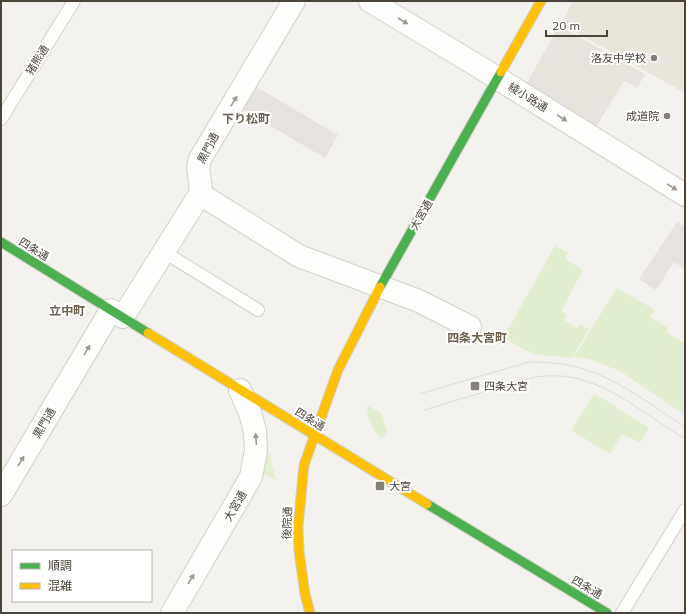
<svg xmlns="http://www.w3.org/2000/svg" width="686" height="614" viewBox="0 0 686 614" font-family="Mulish,'Noto Sans JP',sans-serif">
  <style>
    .residential { fill: #e7e4dc }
    .education { fill: #eae5da }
    .green { fill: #e1eecf }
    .parking { fill: #e6e3df }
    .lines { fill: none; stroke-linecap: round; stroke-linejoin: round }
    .lane-casing { stroke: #d2d0cb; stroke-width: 14 }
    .street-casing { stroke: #d2d0cb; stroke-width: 24 }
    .fast-casing { stroke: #d3cfc5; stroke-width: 11 }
    .slow-casing { stroke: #d3cfc5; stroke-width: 11 }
    .lane { stroke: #fdfdfc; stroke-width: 12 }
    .street { stroke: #fdfdfc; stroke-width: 22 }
    .fast { stroke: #4caf50; stroke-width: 9 }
    .slow { stroke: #ffc107; stroke-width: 9 }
    .tram { stroke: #dbdbda; stroke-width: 1 }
    .oneway { fill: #9b9791 }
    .poi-dot { fill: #868178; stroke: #fff; stroke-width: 1.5 }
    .labels { text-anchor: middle; stroke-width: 4; stroke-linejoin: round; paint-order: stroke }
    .poi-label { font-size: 11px; fill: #4b4439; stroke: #fff; text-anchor: end }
    .street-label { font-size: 11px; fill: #4b4439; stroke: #fff }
    .neighbourhood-label { font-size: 12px; font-weight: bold; fill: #6e6250; stroke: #fff }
  </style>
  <rect width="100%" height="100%" fill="#f4f2ee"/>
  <polygon class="residential" points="559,26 645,74 637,88 624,81 594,130 524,88"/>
  <polygon class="education" points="573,1 685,1 685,93 561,24"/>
  <g class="green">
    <polygon points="555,246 568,253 565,259 583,270 561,311 567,314 564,320 577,328 580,324 589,329 572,358 533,354 503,338"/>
    <polygon points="617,288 655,310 650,317 668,328 666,332 685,344 685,415 620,371 589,359 574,357"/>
    <polygon points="594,394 605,400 649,428 640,443 622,434 610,454 571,430"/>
    <path d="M367,405L382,414L387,432L382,439C372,430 367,419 367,405Z"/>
    <polygon points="265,451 268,451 269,453 276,480 263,473"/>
  </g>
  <g class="parking">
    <polygon points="253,85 338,135 325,158 240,108"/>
    <polygon points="677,222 685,227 685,269 674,262 656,290 639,279"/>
  </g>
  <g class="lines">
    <defs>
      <g id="lane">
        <polyline points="1,119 74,1"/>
        <polyline points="164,252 258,310"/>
        <polyline points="622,613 685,510"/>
      </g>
      <g id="street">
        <polyline points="370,1 481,68 685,195"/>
        <polyline points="200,194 299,256 419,301 470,327"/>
        <path d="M123,317L200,194C203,180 195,173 200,159L294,1"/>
        <polyline points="1,495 111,310"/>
        <polyline points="172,613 251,477 256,450 255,431 250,413 240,390"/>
      </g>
      <g id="fast">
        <polyline points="1,242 148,333"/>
        <polyline points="380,287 501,72"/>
        <polyline points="427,504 607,613"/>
      </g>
      <g id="slow">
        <polyline points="501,72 541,1"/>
        <polyline points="148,333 427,504"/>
        <polyline points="310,613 305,594 299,551 298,527 304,465 338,370 380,287"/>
      </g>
    </defs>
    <use href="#lane" class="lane-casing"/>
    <use href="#street" class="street-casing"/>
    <use href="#fast" class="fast-casing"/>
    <use href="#slow" class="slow-casing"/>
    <use href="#lane" class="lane"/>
    <use href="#street" class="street"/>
    <use href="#fast" class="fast"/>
    <use href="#slow" class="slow"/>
    <g class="tram">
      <path d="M419,394L529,362C547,362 566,363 584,369C621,381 653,406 685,427"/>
      <path d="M424,410L534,377C550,375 567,375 583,380C619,391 653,419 685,439"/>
    </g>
  </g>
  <defs><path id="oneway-solid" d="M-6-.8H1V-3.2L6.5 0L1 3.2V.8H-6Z"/></defs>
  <g class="oneway">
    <use href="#oneway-solid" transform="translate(403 21) rotate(31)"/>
    <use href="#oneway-solid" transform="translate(234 101) rotate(-59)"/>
    <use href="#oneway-solid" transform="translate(562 118) rotate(32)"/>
    <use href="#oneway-solid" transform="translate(672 187) rotate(32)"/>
    <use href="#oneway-solid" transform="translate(87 350) rotate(-59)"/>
    <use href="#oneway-solid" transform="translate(256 439) rotate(-94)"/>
    <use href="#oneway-solid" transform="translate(21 461) rotate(-59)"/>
    <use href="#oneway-solid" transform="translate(191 579) rotate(-59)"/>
  </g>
  <g class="poi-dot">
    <circle cx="654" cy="58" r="4"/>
    <circle cx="667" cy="116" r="4"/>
    <rect x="470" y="381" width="10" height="10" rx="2"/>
    <rect x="375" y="481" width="10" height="10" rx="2"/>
  </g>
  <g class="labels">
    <g class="poi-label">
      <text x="646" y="62">洛友中学校</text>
      <text x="659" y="120">成道院</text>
      <text x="484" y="390" text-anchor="start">四条大宮</text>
      <text x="389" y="490" text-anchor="start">大宮</text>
    </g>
    <g class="street-label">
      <text transform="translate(37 60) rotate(-58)" y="4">猪熊通</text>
      <text transform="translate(528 97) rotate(32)" y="4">綾小路通</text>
      <text transform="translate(208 148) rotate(-62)" y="4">黒門通</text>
      <text transform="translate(421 215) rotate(-60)" y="4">大宮通</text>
      <text transform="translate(34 249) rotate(32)" y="4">四条通</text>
      <text transform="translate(310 419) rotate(32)" y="4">四条通</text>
      <text transform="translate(44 423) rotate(-59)" y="4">黒門通</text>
      <text transform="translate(235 506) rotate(-59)" y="4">大宮通</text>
      <text transform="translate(287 523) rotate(-88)" y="4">後院通</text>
      <text transform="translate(587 587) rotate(31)" y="4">四条通</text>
    </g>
    <g class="neighbourhood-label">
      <text x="246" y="123">下り松町</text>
      <text x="67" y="315">立中町</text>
      <text x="477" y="342">四条大宮町</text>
    </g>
  </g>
  <rect width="686" height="614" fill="none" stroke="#4b4439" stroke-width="4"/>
  <rect x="12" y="550" width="140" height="52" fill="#ffffff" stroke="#b7b4b0"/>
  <rect x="20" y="563" width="20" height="6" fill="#4caf50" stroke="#b7b4b0"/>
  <text x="48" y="570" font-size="12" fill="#4b4439">順調</text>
  <rect x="20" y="583" width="20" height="6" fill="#ffc107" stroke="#b7b4b0"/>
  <text x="48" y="590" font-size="12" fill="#4b4439">混雑</text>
  <path d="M546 30v6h61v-6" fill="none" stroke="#4b4439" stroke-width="2"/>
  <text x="552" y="30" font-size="12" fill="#4b4439" stroke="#ffffff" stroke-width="3" paint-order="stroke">20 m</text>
</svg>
